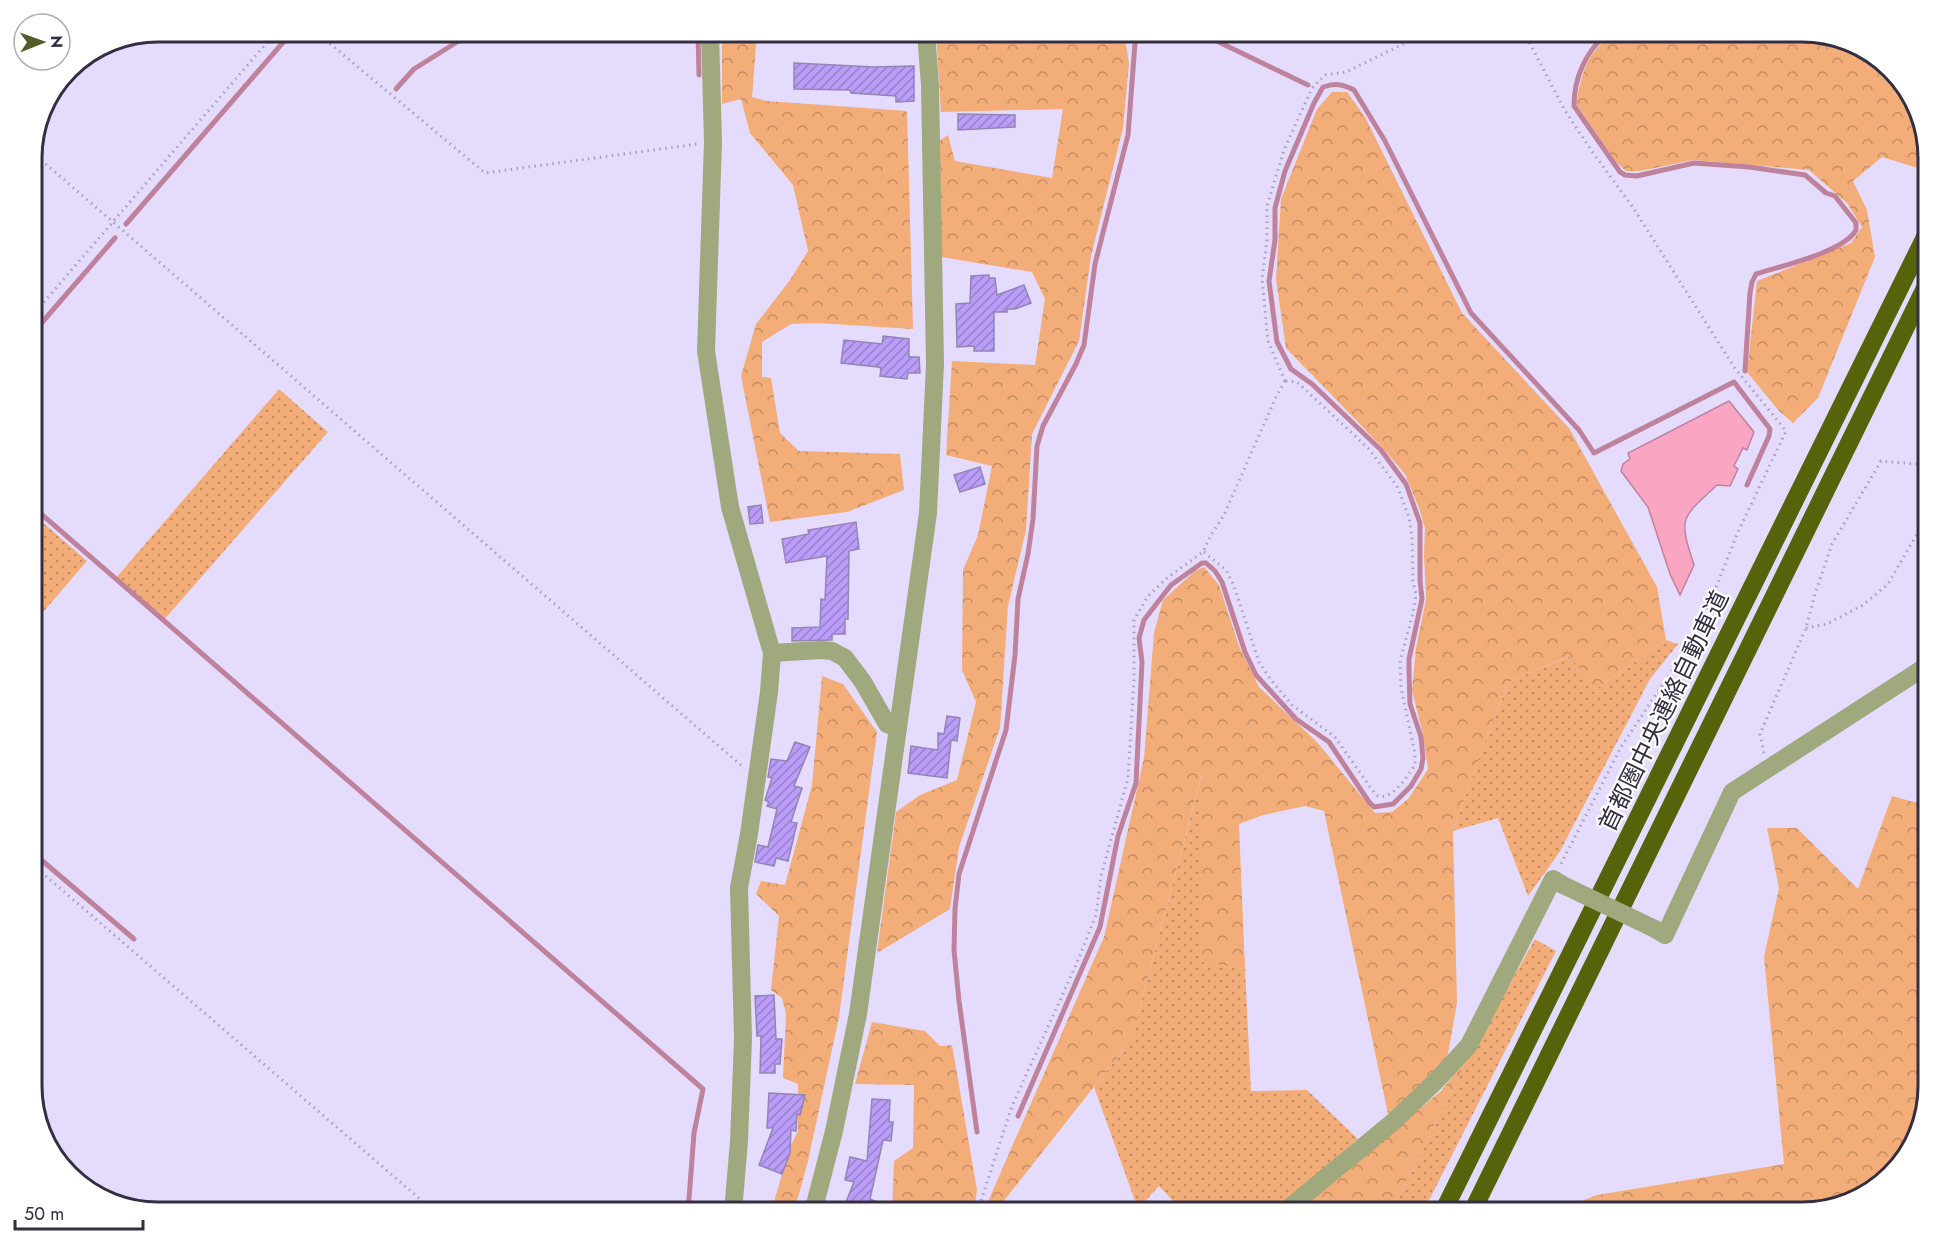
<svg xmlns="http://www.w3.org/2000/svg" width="1960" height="1244" viewBox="0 0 1960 1244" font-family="Jost,'Noto Sans JP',sans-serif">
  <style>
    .grass { fill: url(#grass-dots) }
    .forest { fill: url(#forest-crowns) }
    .water { fill: #faa6c3; stroke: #bf829d; stroke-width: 1.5 }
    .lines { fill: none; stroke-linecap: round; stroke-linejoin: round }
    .stream { stroke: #bf829d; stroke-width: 5 }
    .building { fill: url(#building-hatch); stroke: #9384b6; stroke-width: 1.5 }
    .path { stroke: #a7a0bc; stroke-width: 3; stroke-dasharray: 1.5 4.5; stroke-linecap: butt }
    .minor { stroke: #a0a97e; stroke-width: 18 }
    .highway { stroke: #57630b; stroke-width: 18 }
    .minor-bridge { stroke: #a0a97e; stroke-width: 18 }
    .labels { text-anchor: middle; stroke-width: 4.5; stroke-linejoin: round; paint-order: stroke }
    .street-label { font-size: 24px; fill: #342e43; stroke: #fff }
    .rim { fill: none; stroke: #342e43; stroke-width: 3 }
  </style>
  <defs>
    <pattern id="grass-dots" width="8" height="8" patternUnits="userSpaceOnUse" patternTransform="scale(1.5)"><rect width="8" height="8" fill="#f3ad78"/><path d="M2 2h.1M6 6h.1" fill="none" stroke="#c68d64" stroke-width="1.8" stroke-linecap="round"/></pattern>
    <pattern id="forest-crowns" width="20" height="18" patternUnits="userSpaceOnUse" patternTransform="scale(1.5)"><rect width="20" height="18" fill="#f3ad78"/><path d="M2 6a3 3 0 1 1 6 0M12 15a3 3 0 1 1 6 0" fill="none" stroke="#c68d64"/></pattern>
    <pattern id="building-hatch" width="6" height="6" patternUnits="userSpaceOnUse" patternTransform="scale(1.5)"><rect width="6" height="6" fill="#ba9df9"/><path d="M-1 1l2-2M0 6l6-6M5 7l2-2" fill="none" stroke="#9880cb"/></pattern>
  </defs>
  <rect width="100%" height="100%" fill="#e5dcfd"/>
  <g class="grass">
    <polygon points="279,389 328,432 163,621 115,579"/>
    <polygon points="32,513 87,561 32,625"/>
    <polygon points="1666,640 1678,644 1650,679 1559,853 1528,896 1498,818 1453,831 1491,725 1509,682 1570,656 1596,689"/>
    <polygon points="1203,770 1202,961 1245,969 1251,1091 1307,1090 1358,1139 1274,1212 1183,1212 1159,1186 1138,1209 1094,1087 1116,1059 1133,1034"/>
    <polygon points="1535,939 1556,951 1423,1212 1391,1212 1469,1056"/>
  </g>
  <g class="forest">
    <polygon points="722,32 757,32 752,97 767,101 907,111 913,329 817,323 791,324 762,342 762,377 771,378 780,433 799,451 900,454 904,490 847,512 770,522 741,376 756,324 790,280 808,251 793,185 750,133 741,99 722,104"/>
    <polygon points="936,32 1124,32 1129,63 1123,128 1091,256 1079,341 1032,434 1026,530 1008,606 1000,728 959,847 950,909 877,953 896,812 920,795 957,780 976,702 962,670 963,570 978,535 992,466 946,455 952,361 1035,365 1045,299 1032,272 941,257 939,141 948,135 955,161 1052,178 1063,109 941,112"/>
    <path d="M1613,32H1802L1872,53L1912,95L1928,158L1927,171L1882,157L1853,181L1867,210L1875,257L1818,398L1793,423L1779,411L1747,372L1757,281L1851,243L1862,227L1847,203L1809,170L1693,160L1640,171H1626L1616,162L1576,104C1583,68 1586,57 1613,32Z"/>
    <polygon points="1332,92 1347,92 1365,117 1462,313 1569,428 1657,587 1666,640 1596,689 1569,656 1509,682 1491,725 1453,831 1457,1003 1446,1065 1388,1114 1324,811 1305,806 1263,815 1239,824 1245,969 1202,962 1202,773 1133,1034 1116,1059 995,1212 991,1212 989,1199 1104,937 1144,758 1154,633 1163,600 1195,571 1204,567 1219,585 1239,646 1259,687 1318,743 1375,813 1392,812 1409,798 1428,769 1423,735 1412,690 1416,648 1426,599 1424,555 1425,528 1419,508 1405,474 1381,446 1286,348 1276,279 1281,199 1317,109"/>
    <polygon points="822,676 843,684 877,732 839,1017 808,1161 794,1212 771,1212 790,1147 798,1131 798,1084 783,1078 786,1014 782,998 771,990 779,916 756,894 761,881 785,885 812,785"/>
    <polygon points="1892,796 1928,806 1928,1086 1907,1156 1865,1196 1802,1212 1553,1212 1597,1195 1784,1164 1764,957 1779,888 1767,828 1797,828 1858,889"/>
    <polygon points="872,1022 925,1031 940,1046 952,1045 977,1190 974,1212 892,1212 894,1161 913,1148 914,1085 855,1084"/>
    <polygon points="1469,1056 1391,1212 1297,1212 1441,1091"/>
  </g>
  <path class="water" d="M1729,401L1754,432L1747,450L1743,448L1734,466L1738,469L1730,486L1717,485C1681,519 1678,516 1694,565L1680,595L1670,574L1648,507L1621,471L1623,464L1630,459L1628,453Z"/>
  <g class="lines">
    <g class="stream">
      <polyline points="698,32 699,75"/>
      <polyline points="1198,32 1308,85"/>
      <path d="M1608,32C1586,52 1574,75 1574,106L1620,172L1625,175L1637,176L1694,163L1749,167L1805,175L1826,193L1835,196L1856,223V230C1844,252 1781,266 1756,274L1752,282L1750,293L1745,371"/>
      <polyline points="396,89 414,69 473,32"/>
      <polyline points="126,224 292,32"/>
      <polyline points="32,334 115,238"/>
      <polyline points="32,506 703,1089 694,1133 688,1212"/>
      <polyline points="32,852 134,939"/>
      <path d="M1018,1116L1100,927L1118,836L1136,783L1142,662L1139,638L1144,620L1171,585L1202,563H1206L1215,571L1222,582L1245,652L1256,675L1296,719L1329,742L1369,802L1374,807L1393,804L1411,786L1421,769L1423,758L1421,737L1410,704L1409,671V659L1422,599L1420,580V523L1406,484L1381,450L1312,384L1291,369L1277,342L1269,281L1275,240V208L1285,171L1314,103L1323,87C1335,83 1342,84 1354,90L1385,141L1471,313L1579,430L1594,453L1734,382L1770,429L1769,436L1747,485"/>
      <polyline points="977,1132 959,1001 954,950 955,909 959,874 1006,730 1015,655 1018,599 1028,554 1033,519 1037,446 1043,426 1076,364 1084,345 1095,264 1128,135 1135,43 1131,32"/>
    </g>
  </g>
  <g class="building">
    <polygon points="794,63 874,67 914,66 914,101 896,102 896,96 851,93 850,90 794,89"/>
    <polygon points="958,114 1015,115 1015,127 958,130"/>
    <polygon points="989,275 989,278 995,278 997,295 1024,285 1031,303 1015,309 1007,309 1007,312 994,312 994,351 974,351 974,346 957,347 956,304 970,303 971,276"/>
    <polygon points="883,336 909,339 909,357 919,357 920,373 908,373 907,379 880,376 881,368 878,367 841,363 844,340 882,344"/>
    <polygon points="980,467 985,484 960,492 954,475"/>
    <polygon points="761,505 763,523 750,524 748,507"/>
    <polygon points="856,522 859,549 849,551 848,619 845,619 845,634 832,634 832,640 792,641 792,628 820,627 821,599 825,600 827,556 786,563 782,539 809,534 808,530"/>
    <polygon points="947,716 960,718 957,741 951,740 947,778 908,773 911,746 938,750 938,733 944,734"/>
    <polygon points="795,742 810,747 794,786 802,788 791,822 797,823 788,861 776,858 774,866 755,862 758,845 768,847 777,809 767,806 769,802 765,800 772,778 768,777 771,759 787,761"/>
    <polygon points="774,995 776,1039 782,1039 780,1064 775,1064 775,1073 760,1073 761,1036 757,1036 755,996"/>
    <polygon points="769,1093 805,1095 800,1115 797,1114 796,1131 791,1130 790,1153 782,1174 759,1165 773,1128 767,1128"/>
    <polygon points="872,1099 890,1100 889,1122 893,1122 891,1141 883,1140 870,1199 901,1212 842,1212 854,1182 845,1180 850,1157 867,1161"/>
  </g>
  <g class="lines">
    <g class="path">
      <polyline points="316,32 485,173 697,144"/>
      <polyline points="1524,32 1564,109 1591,150 1632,206 1734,367 1786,431 1738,532 1699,630 1621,747 1561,864"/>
      <polyline points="32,152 743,767"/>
      <polyline points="32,316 276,32"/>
      <polyline points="1285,381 1268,341 1262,279 1267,240 1267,206 1284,150 1312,88 1325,75 1346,72 1428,32"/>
      <path d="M1204,552L1226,570L1234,586L1259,662L1271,680L1292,705L1335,737L1375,794C1389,805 1407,777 1415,765V754L1401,688L1400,661L1413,613L1416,595L1413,581L1412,536L1409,517L1397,486L1368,448L1297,382L1285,381"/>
      <polyline points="1806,628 1827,624 1863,605 1888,584 1928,515"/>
      <polyline points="1764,753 1760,734 1806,628 1815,594 1832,544 1881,461 1928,465"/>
      <polyline points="32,864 435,1212"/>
      <polyline points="980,1212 979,1207 1012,1106 1076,965 1096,915 1101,876 1128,778 1134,679 1134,620 1148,596 1167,578 1203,552 1211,535 1224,515 1276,397 1285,381"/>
      <polyline points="1165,1212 1167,1212"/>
    </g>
    <g class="minor">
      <polyline points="710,32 713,142 706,351 730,507 772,653 769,692 749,834 739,888 743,1039 739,1141 733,1212"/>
      <polyline points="772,653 821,650 832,651 845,658 863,682 887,724 898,728"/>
      <polyline points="1655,929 1665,935 1732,792 1928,665"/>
      <polyline points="813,1212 834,1131 858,1014 928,513 935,364 930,85 926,32"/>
      <polyline points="1284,1212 1393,1122 1437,1080 1469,1045 1553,879 1563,885"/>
    </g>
    <g class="highway">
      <polyline points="1443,1212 1928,231"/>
      <polyline points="1472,1212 1928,282"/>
    </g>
    <polyline class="minor-bridge" points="1563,885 1655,929"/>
  </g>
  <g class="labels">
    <g class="street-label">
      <text transform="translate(1664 711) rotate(-64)" y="8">首都圏中央連絡自動車道</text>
    </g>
  </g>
  <path d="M0 0H1960V1244H0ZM158 42H1802A116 116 0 0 1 1918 158V1086A116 116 0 0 1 1802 1202H158A116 116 0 0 1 42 1086V158A116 116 0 0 1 158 42Z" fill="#fff" fill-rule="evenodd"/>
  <path class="rim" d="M158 42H1802A116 116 0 0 1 1918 158V1086A116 116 0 0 1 1802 1202H158A116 116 0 0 1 42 1086V158A116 116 0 0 1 158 42Z"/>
  <g transform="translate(42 42) rotate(89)"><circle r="28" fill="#ffffff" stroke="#aeabb4" stroke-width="1.5"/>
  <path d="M0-4.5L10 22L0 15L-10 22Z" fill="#525b2a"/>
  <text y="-9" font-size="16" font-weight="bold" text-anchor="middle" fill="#342e43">N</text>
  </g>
  <path d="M15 1220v9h128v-9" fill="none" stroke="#342e43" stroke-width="3"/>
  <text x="24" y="1220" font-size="18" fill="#342e43" stroke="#ffffff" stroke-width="4.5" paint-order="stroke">50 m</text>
</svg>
